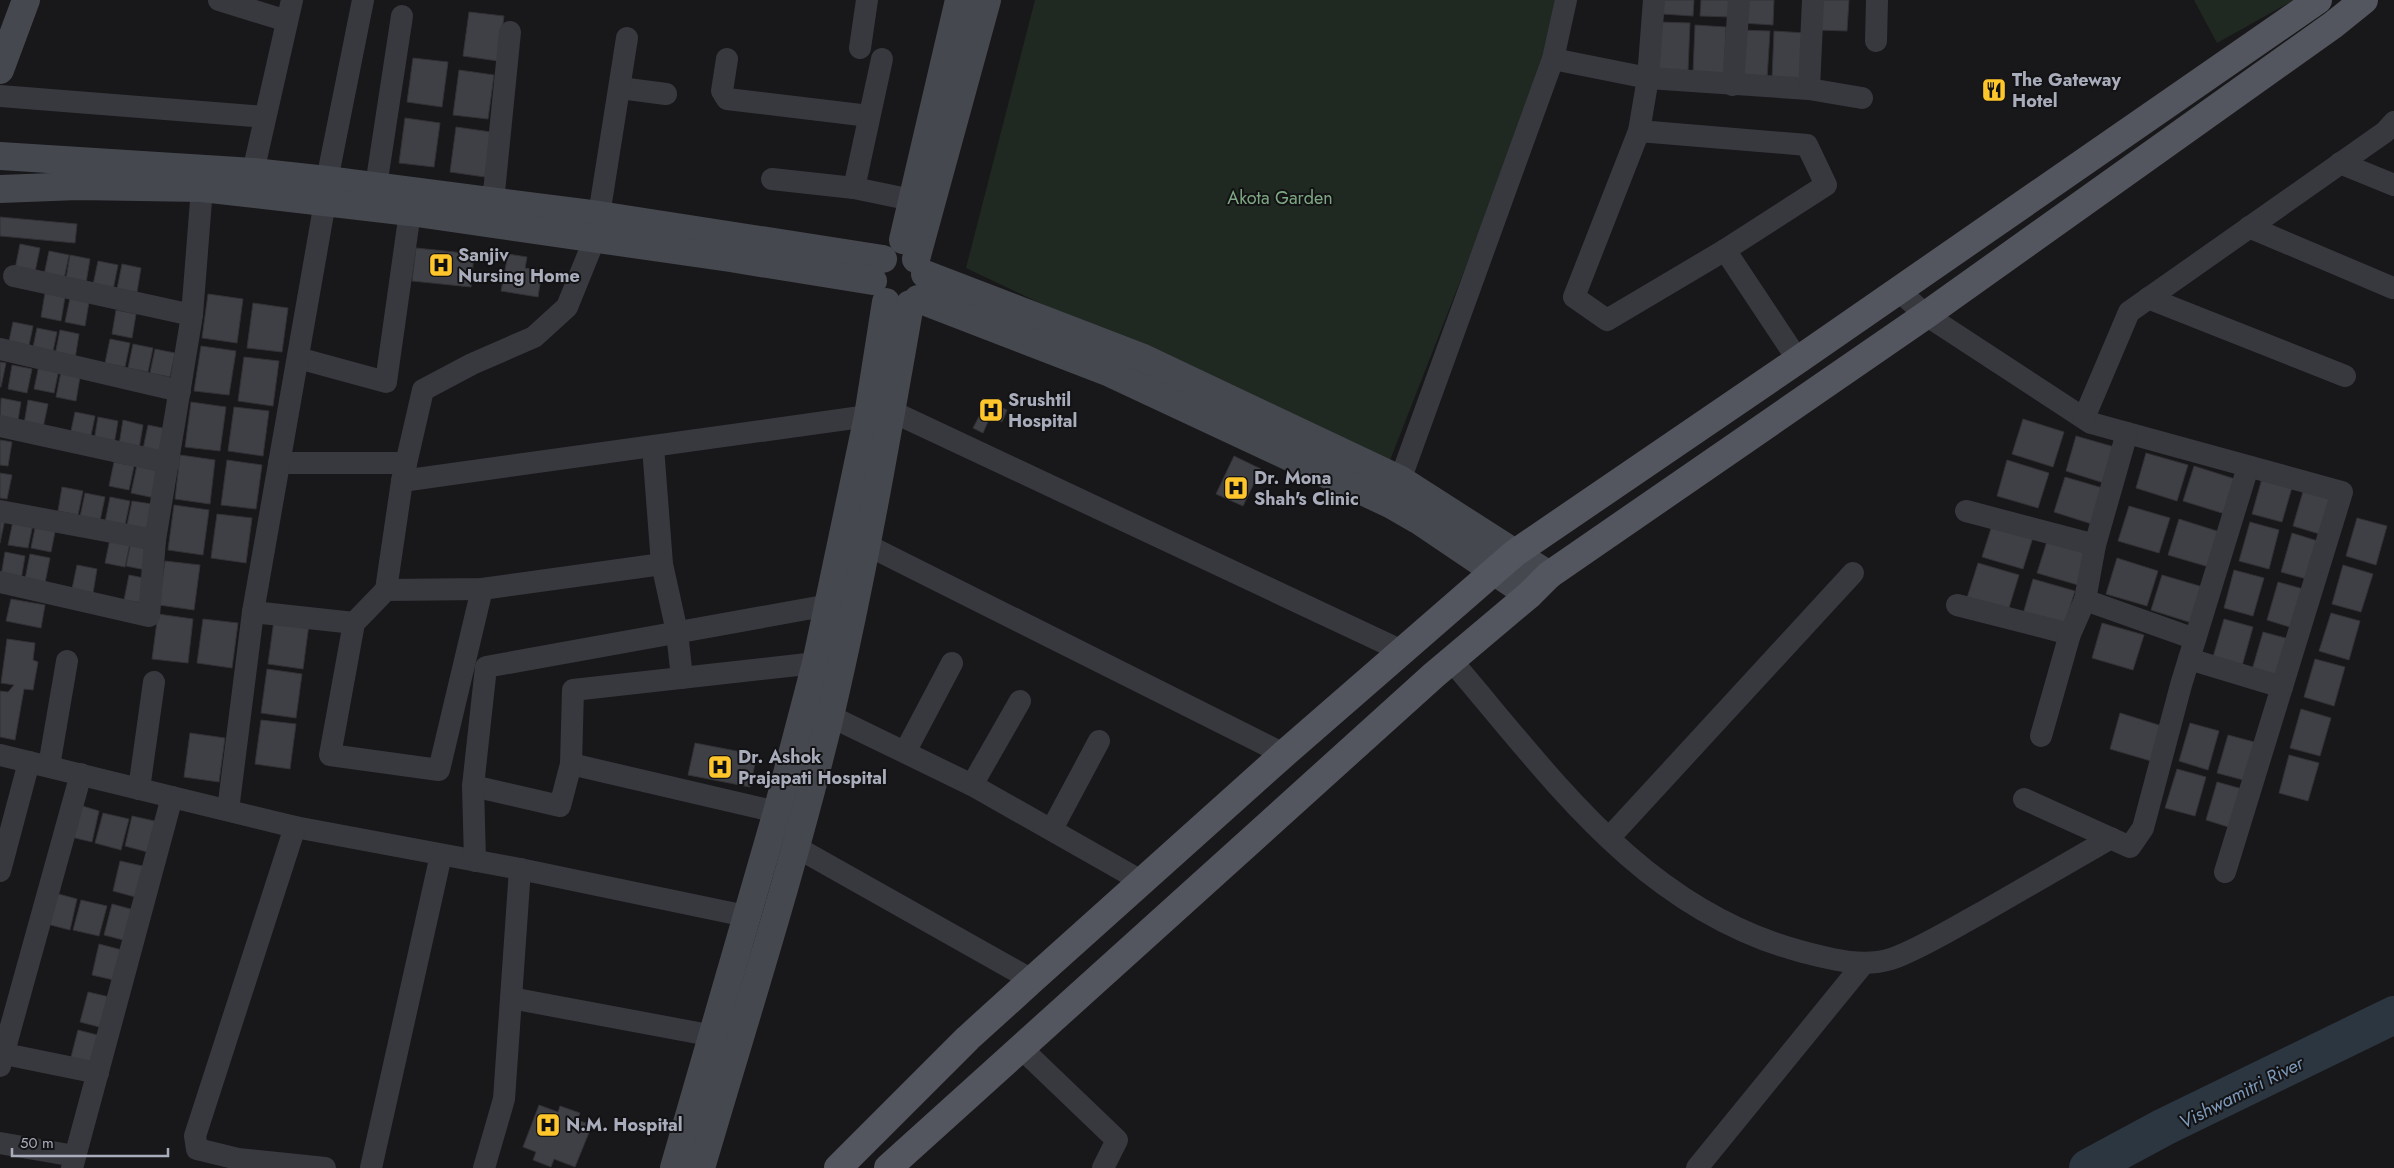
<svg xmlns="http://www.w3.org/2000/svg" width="2394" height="1168" viewBox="0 0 2394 1168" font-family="Jost,sans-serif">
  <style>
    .green { fill: #1f2921 }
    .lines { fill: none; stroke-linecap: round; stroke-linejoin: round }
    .river { stroke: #2c3640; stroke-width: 38 }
    .building { fill: #3f4045; stroke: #323136 }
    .street { stroke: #38393f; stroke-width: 22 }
    .secondary { stroke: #464850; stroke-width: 28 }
    .primary { stroke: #54565f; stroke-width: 28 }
    .labels { text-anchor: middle; stroke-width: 4; stroke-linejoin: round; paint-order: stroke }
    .poi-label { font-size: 18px; font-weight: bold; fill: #a9adbb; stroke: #131315; text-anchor: start }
    .park-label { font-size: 18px; fill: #7ea883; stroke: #131315 }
    .water-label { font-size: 19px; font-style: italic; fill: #7d99b9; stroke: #131315 }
  </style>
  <rect width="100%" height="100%" fill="#18181a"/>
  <g class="green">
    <polygon points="1035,0 1557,0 1550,39 1493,197 1387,468 966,268"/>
    <polygon points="2194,0 2294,0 2217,43"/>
  </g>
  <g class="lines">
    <polyline class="river" points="2088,1168 2164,1127 2394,1015"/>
  </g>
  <g class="building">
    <polygon points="1663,0 1694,0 1693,16 1662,14"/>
    <polygon points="1701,0 1732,0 1731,17 1700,16"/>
    <polygon points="1744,0 1774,0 1773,25 1742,23"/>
    <polygon points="1818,0 1849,0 1847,31 1817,30"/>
    <polygon points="469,12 504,16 498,61 463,56"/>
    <polygon points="1660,22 1690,23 1688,71 1657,69"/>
    <polygon points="1695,25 1726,27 1724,74 1693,73"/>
    <polygon points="1739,30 1770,31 1767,79 1737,78"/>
    <polygon points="1774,31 1805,33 1802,81 1772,79"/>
    <polygon points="413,58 448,62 442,107 407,102"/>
    <polygon points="459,70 494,75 488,119 453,115"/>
    <polygon points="405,118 440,123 434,167 399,163"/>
    <polygon points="456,127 491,132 485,177 450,172"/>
    <polygon points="0,217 77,224 75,243 0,236"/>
    <polygon points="20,244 40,248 35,272 15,269"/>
    <polygon points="416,248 474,254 471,287 412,281"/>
    <polygon points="49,251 69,255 64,279 44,275"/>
    <polygon points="508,254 527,257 525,268 542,271 538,297 501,291"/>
    <polygon points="70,255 90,259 86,283 66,279"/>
    <polygon points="98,261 118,265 113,290 93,285"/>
    <polygon points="122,264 141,268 137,292 117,289"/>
    <polygon points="45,293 65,297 61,321 41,317"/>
    <polygon points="208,294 243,299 237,343 202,338"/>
    <polygon points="70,298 89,302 85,326 65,322"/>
    <polygon points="253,303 288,308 282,352 247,348"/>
    <polygon points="116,310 136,314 132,338 112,334"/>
    <polygon points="13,322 33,326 28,350 8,346"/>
    <polygon points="37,328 57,332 52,356 32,352"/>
    <polygon points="60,330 79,334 75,359 55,355"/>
    <polygon points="110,339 130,343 125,367 105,363"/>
    <polygon points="133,344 153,348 148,372 128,368"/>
    <polygon points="201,346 236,351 229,395 194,391"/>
    <polygon points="155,349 175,353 170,377 150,373"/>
    <polygon points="244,357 279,361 273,406 238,401"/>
    <polygon points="0,362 6,363 1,387 0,387"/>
    <polygon points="12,365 32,369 27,393 8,389"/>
    <polygon points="39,365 59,369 54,393 34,389"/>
    <polygon points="61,372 80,377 76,401 56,397"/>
    <polygon points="1,398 21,402 17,426 0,423"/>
    <polygon points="28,400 48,404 43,428 24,424"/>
    <polygon points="987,401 1007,410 1002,422 990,417 983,433 973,428"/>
    <polygon points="191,402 226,407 220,451 185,447"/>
    <polygon points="234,407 269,411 263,456 228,451"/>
    <polygon points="75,412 95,416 90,440 70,436"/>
    <polygon points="98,417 118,421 114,445 94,441"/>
    <polygon points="2023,419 2064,432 2053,467 2012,454"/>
    <polygon points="123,420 143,425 139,449 119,445"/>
    <polygon points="148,425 167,429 163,454 143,449"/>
    <polygon points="2076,436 2118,448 2107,484 2066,471"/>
    <polygon points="0,440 12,442 8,466 0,465"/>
    <polygon points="2146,453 2188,465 2177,501 2136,488"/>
    <polygon points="180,455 215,460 210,504 175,499"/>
    <polygon points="1234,456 1261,469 1243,506 1216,494"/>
    <polygon points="227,460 262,465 256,509 221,505"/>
    <polygon points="2007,460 2049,473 2038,508 1997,496"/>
    <polygon points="114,462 134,466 129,490 109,486"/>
    <polygon points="137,465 161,469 155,498 131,493"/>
    <polygon points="2194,466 2235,479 2225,514 2183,501"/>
    <polygon points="0,473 12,475 7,499 0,498"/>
    <polygon points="2263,475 2293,484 2282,522 2252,514"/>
    <polygon points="2065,477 2106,489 2095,525 2054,512"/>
    <polygon points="62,487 83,491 78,515 58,511"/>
    <polygon points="2304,488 2334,496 2323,535 2293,526"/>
    <polygon points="85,493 105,497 100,521 80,517"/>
    <polygon points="110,497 130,501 125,525 105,522"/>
    <polygon points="132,501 152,504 147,529 127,525"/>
    <polygon points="174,505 209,510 203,555 168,550"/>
    <polygon points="2129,506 2170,518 2159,553 2118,541"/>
    <polygon points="217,514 252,518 246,563 211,558"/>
    <polygon points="0,518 5,519 0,543"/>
    <polygon points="2357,518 2387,526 2376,565 2346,556"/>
    <polygon points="2179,519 2220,532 2209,567 2168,555"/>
    <polygon points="13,521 33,524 28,548 8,545"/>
    <polygon points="1993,522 2034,534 2023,569 1982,557"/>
    <polygon points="2250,522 2279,530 2269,569 2239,561"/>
    <polygon points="36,523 56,527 51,552 31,548"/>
    <polygon points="2292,533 2321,542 2310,580 2281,572"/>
    <polygon points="2048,538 2089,550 2078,585 2037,573"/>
    <polygon points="110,539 130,543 125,567 105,563"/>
    <polygon points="131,542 151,546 146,570 126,566"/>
    <polygon points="5,552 25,556 21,580 1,576"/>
    <polygon points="30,554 50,558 45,583 25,579"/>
    <polygon points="2117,558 2158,571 2147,606 2106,594"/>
    <polygon points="165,561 200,565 194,610 159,605"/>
    <polygon points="1978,563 2019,575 2008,611 1967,598"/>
    <polygon points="77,565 97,569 93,593 72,589"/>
    <polygon points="2343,565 2373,574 2361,612 2332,604"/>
    <polygon points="2234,570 2264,578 2253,616 2224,608"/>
    <polygon points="129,575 149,579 144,603 124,600"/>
    <polygon points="2162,575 2203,587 2192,623 2151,610"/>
    <polygon points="2033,579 2075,591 2064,626 2023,614"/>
    <polygon points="2278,582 2307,590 2296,629 2267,620"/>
    <polygon points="11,599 45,605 41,628 6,621"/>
    <polygon points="2331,613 2360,621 2349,660 2319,651"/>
    <polygon points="158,614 193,619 188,663 152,659"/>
    <polygon points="203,619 238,623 232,668 197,663"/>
    <polygon points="2224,619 2253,627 2242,666 2213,657"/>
    <polygon points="274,620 309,624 303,669 268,664"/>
    <polygon points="2102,623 2144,635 2133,670 2092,658"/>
    <polygon points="2263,632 2293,640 2282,679 2252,670"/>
    <polygon points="7,639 35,643 33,660 38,662 33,690 24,689 15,740 0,737 0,691 8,692 14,685 1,683"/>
    <polygon points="2315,659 2345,667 2334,706 2304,697"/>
    <polygon points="267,669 302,674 296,718 261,713"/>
    <polygon points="2301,709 2331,718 2320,756 2290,748"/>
    <polygon points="2120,713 2162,726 2151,761 2110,749"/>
    <polygon points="261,720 296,724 290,769 255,764"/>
    <polygon points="2190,723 2219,731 2208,770 2179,761"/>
    <polygon points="190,733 225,738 219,782 184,777"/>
    <polygon points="2228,735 2258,743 2247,781 2217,773"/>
    <polygon points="695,743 757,755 750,787 688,775"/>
    <polygon points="2289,755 2319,763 2308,801 2279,793"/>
    <polygon points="2177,769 2206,777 2195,816 2165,808"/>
    <polygon points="2217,782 2246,790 2235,829 2206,820"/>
    <polygon points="79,805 99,811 92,842 71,837"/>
    <polygon points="103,813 129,819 121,850 95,843"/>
    <polygon points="132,816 159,822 151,853 125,846"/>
    <polygon points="120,861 147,867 139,898 113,891"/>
    <polygon points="51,892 77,899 70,930 43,923"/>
    <polygon points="81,900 107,906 99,936 73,930"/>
    <polygon points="112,904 138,911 131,942 104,935"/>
    <polygon points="99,944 126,951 118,981 92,975"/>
    <polygon points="88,992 114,998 107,1029 80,1022"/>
    <polygon points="78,1030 105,1037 97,1067 70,1061"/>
    <polygon points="539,1105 558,1112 560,1106 580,1113 577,1120 592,1125 575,1167 554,1159 551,1167 533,1160 536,1152 523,1147"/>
  </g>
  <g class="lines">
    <g class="street">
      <polyline points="219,0 287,21"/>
      <polyline points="1876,41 1877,0"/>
      <polyline points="860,48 867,0"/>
      <polyline points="727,59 722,91 727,99 869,116"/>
      <polyline points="882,59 854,188 912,200"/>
      <polyline points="1553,59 1648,78 1809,89 1862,98"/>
      <polyline points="1733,85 1739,0"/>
      <polyline points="620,88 666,94"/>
      <polyline points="1809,89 1813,0"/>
      <polyline points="0,96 265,117"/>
      <polygon points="1639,131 1807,145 1826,185 1725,250 1607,320 1574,297"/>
      <polyline points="1639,131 1648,78 1654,0"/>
      <polyline points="2340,163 2394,185"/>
      <polyline points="253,172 292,0"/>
      <polyline points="772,179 854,188"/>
      <polyline points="327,180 363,0"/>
      <polyline points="376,186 402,16"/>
      <polyline points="493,202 510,32"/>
      <polyline points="599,215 627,38"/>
      <polyline points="2249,227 2393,288"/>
      <polyline points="1725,250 1798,360"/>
      <polyline points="14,276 192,315"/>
      <polyline points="1899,291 1926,315 2091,423 2342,492 2225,872"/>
      <polyline points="2148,298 2345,376"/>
      <polyline points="0,349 180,391"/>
      <polyline points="298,358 386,382 410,212"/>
      <polyline points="891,411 1402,651"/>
      <polyline points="2084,418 2129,312 2385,132 2394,122"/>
      <polyline points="0,426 169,463"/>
      <polyline points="653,447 662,564 677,632 682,678"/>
      <polyline points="279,463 406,463"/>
      <polyline points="402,481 868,416"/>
      <polyline points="1395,494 1553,59 1566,0"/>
      <polyline points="0,511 155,540"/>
      <polyline points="1966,511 2095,545"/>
      <polyline points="867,545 1284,754"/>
      <polyline points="0,582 149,616 155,540 192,315 202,188"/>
      <polyline points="386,590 402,481 423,390 472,364 534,337 567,307 595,238"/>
      <polyline points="2085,600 2195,639"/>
      <polyline points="1957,605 2070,634"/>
      <polyline points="253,612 354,623 386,590 482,589 662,564"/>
      <polyline points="354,623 330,755 439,770 482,589"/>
      <polyline points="2189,659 2282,687"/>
      <path d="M1451,660C1553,779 1643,910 1803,952C1831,959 1862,968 1891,959C1918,950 1955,927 1981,913C2024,888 2067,863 2111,838"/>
      <polyline points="830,716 972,785 1143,882"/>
      <polyline points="2041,736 2070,634 2085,600 2095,545 2127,433"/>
      <polyline points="905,752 952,663"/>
      <polyline points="0,755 295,827 520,869 746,916"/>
      <polyline points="571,764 777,812"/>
      <polyline points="49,766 67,661"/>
      <polyline points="972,785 1020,701"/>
      <polyline points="473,786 560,806 571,764 573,690 816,663"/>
      <polyline points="139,789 154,682"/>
      <polyline points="2024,799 2130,847 2143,828 2181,685 2248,467"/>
      <polyline points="228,810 253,612 325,202"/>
      <polyline points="295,827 195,1136 197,1149 238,1159 325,1168"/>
      <polyline points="1052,829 1099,741"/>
      <polyline points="1609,838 1853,573"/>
      <polyline points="796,847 1032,980"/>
      <polyline points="475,861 473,786 486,667 829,605"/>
      <polyline points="0,871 29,762"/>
      <polyline points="511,998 714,1036"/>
      <polyline points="1021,1048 1117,1140 1103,1168"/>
      <polyline points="0,1053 98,1073"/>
      <polyline points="0,1066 81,774"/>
      <polyline points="0,1143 75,1156"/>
      <polyline points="72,1168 172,797"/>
      <polyline points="371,1168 441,855"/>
      <polyline points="484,1168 504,1099 520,869"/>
      <polyline points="1697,1168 1864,963"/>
    </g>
    <g class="secondary">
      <polyline points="0,70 26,0"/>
      <polyline points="0,156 253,172 327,180 599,215 883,259"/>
      <polyline points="0,189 78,186 202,188 410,212 730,258 873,281"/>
      <polyline points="903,240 959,0"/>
      <polyline points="916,259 987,0"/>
      <polyline points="925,274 1141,357 1401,480 1549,575"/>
      <polyline points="918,299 1110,373 1392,505 1418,520 1529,595"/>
      <polyline points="674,1168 777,812 816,663 868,416 886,302"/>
      <path d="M701,1168C745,1018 793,869 830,716C862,580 886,442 910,304"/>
    </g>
    <g class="primary">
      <polyline points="838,1168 968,1038 1032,980 1284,754 1515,553 1798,360 2318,0"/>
      <polyline points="888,1168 1434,675 1529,595 1549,575 1926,315 2333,25 2364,0"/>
    </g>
  </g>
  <defs>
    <symbol id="restaurant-square" viewBox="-11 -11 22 22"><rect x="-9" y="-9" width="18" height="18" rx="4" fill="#ffc62b" stroke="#131315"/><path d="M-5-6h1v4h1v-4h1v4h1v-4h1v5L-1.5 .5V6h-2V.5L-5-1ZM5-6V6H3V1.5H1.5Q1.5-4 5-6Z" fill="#111"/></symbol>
    <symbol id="hospital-square" viewBox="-11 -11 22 22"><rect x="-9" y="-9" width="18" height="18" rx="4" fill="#ffc62b" stroke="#131315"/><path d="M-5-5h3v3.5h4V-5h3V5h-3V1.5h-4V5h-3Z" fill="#111"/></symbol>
  </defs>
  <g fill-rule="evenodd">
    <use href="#restaurant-square" x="1980" y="76" width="28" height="28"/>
    <use href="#hospital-square" x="427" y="251" width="28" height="28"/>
    <use href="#hospital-square" x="977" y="396" width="28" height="28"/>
    <use href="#hospital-square" x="1222" y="474" width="28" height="28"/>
    <use href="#hospital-square" x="706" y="753" width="28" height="28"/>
    <use href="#hospital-square" x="534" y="1111" width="28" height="28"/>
  </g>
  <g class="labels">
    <g class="poi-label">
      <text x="2012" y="86">The Gateway<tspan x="2012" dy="21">Hotel</tspan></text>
      <text x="458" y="261">Sanjiv<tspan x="458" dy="21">Nursing Home</tspan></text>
      <text x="1008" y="406">Srushtil<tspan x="1008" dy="21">Hospital</tspan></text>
      <text x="1254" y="484">Dr. Mona<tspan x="1254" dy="21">Shah's Clinic</tspan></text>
      <text x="738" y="763">Dr. Ashok<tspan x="738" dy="21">Prajapati Hospital</tspan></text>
      <text x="566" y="1131">N.M. Hospital</text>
    </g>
    <g class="park-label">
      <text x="1280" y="204">Akota Garden</text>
    </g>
    <g class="water-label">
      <text transform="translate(2241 1092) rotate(-27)" y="7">Vishwamitri River</text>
    </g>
  </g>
  <path d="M12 1148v8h156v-8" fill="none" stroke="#a9adbb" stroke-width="2.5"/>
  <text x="20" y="1148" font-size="15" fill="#a9adbb" stroke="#131315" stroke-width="4" paint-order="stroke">50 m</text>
</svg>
